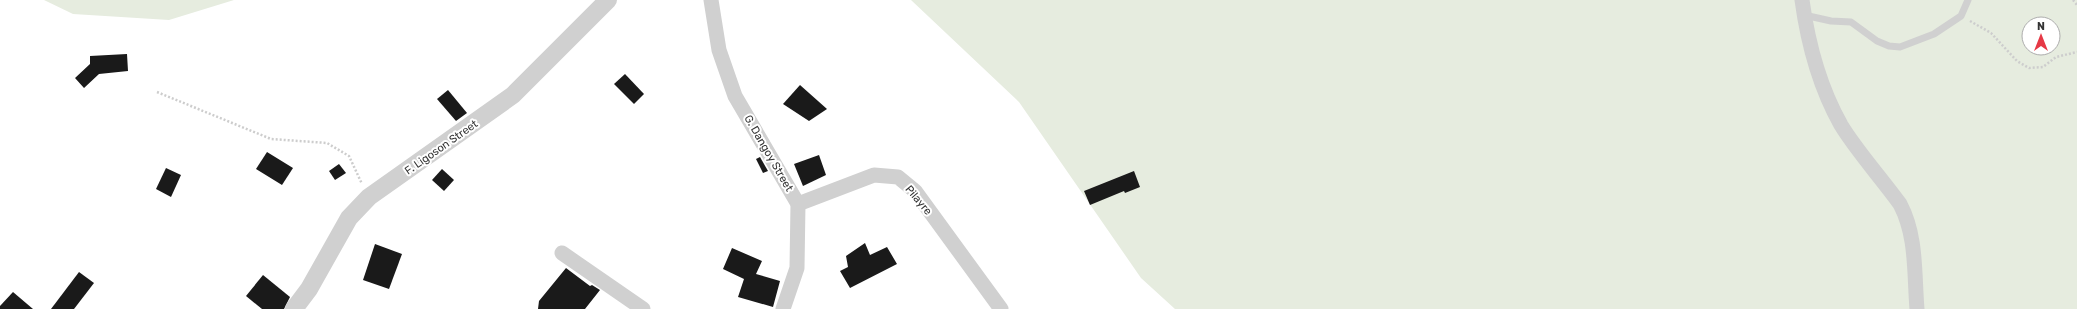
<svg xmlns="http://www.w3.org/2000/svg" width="2077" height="309" viewBox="0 0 2077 309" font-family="Rubik,sans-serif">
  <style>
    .green { fill: #e6ecdf; fill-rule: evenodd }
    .building { fill: #1a1a1a }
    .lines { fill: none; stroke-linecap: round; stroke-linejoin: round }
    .path { stroke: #cdcdcd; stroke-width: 2.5; stroke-dasharray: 2 2; stroke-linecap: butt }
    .service { stroke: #d0d0d0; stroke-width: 7 }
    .minor { stroke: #d0d0d0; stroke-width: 15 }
    .tertiary { stroke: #d0d0d0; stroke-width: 18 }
    .labels { text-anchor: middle; stroke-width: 4; stroke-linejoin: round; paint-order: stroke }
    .street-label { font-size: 11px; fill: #333; stroke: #fff }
  </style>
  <rect width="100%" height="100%" fill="#fff"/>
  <g class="green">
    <polygon points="44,0 234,0 169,20 73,14"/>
    <path d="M911,0H2077V309H1175L1141,278L1019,102ZM2029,24H2053V48H2029Z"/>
  </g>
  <g class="building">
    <polygon points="127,54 128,71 99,74 84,88 75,78 90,64 90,56"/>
    <polygon points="625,74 644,94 634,104 614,84"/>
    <polygon points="800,85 827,109 809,121 783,104"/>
    <polygon points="448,90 467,113 456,121 437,99"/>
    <polygon points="267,152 293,168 282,185 256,169"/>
    <polygon points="819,155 826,175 803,186 794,164"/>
    <polygon points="760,157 768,171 763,173 756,159"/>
    <polygon points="339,164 346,173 335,180 329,171"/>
    <polygon points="166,168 181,175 171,197 156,189"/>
    <polygon points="442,169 454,180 444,191 432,180"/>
    <polygon points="1134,171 1140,187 1125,193 1124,191 1090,205 1084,191"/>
    <polygon points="865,243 870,255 887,247 897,264 850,288 840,271 848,267 846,256"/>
    <polygon points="375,244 402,254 389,289 363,280"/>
    <polygon points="732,248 762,261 756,274 780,281 773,307 738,297 744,279 723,269"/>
    <polygon points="566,268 590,286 592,285 600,290 585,309 538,309 539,301"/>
    <polygon points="79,272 94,283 74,309 51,309"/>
    <polygon points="263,275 290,297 284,309 262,309 246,296"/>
    <polygon points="13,292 33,309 0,309 0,306"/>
  </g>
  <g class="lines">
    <g class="path">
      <polyline points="2073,0 2077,5"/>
      <polyline points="1970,21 1991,33 2017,61 2029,68 2043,67 2056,57 2077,52"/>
      <polyline points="157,92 271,139 327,143 349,156 362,184"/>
    </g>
    <polyline class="service" points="1804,15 1831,21 1851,22 1877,41 1889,46 1900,47 1934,34 1961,16 1968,0"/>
    <g class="minor">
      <polyline points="711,0 719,50 735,96 798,204 797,268 783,309"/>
      <path d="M1802,0C1808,44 1819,86 1841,125C1856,150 1882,179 1900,204C1917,236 1914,273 1917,309"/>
      <polyline points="798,204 874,175 898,177 915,191 1001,309"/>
      <polyline points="562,253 643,309"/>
    </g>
    <polyline class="tertiary" points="294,309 309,289 349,218 369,197 513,95 608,0"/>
  </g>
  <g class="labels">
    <g class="street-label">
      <text transform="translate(441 147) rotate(-35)" y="4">F. Ligoson Street</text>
      <text transform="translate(769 153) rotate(60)" y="4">G. Dangoy Street</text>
      <text transform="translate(919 200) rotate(50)" y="4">Pilayre</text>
    </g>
  </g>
  <g transform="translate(2041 36)"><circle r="19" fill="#ffffff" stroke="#adadad"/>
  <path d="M0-3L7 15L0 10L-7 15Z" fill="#e63946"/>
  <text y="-6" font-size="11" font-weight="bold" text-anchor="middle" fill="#333333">N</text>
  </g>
</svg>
